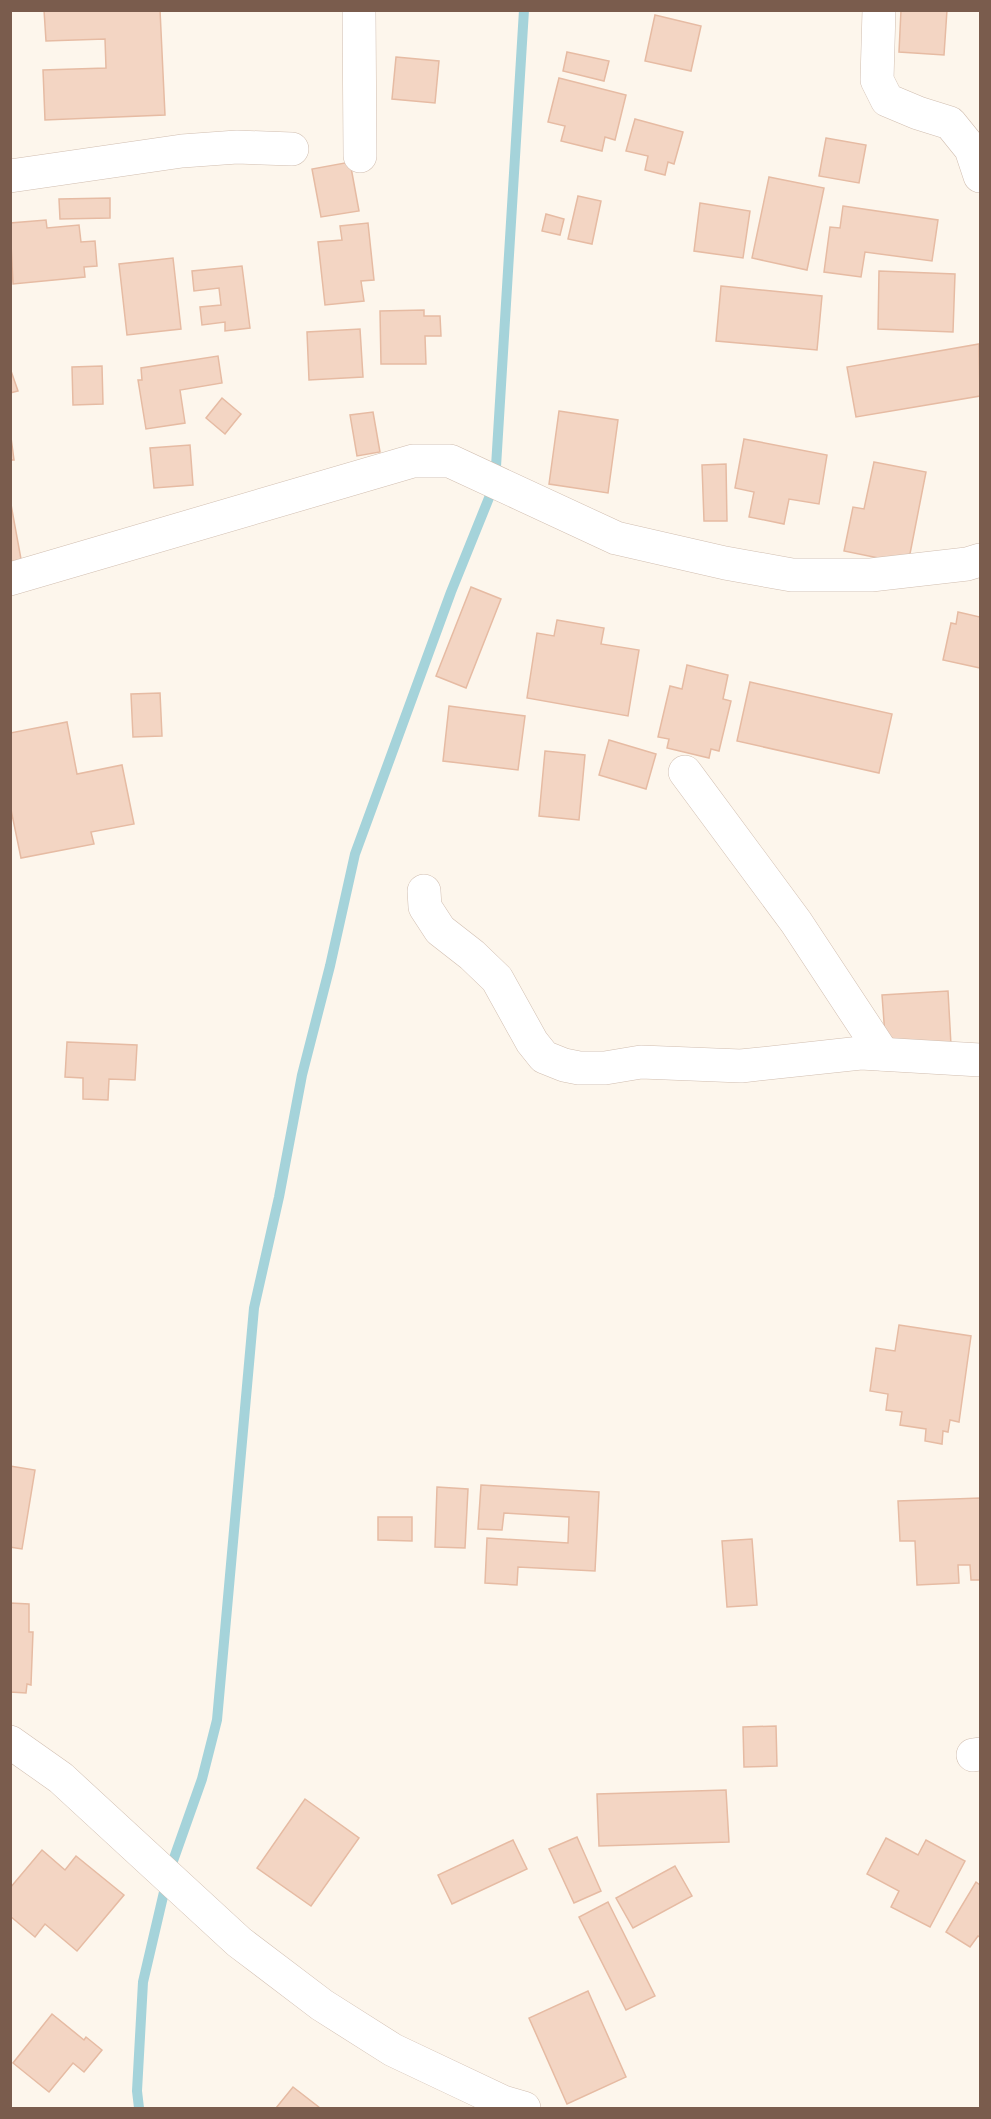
<svg xmlns="http://www.w3.org/2000/svg" width="991" height="2119" viewBox="0 0 991 2119" font-family="'Source Sans 3',sans-serif">
  <style>
    .lines { fill: none; stroke-linecap: round; stroke-linejoin: round }
    .stream { stroke: #a5d3da; stroke-width: 10 }
    .building { fill: #f3d5c3; stroke: #e6bba3; stroke-width: 1.5 }
    .street-casing { stroke: #d1beb0; stroke-width: 34 }
    .street { stroke: #fff; stroke-width: 33 }
  </style>
  <rect width="100%" height="100%" fill="#fdf6ec"/>
  <g class="lines">
    <polyline class="stream" points="139,2108 137,2091 143,1982 168,1875 202,1779 217,1720 254,1308 279,1197 302,1075 330,966 355,854 451,592 495,483 524,10"/>
  </g>
  <g class="building">
    <polygon points="44,10 160,10 165,115 45,120 43,70 106,68 105,39 46,41"/>
    <polygon points="901,10 947,10 944,55 899,52"/>
    <polygon points="655,15 701,26 691,71 645,61"/>
    <polygon points="567,52 609,61 604,81 563,71"/>
    <polygon points="396,57 439,61 435,103 392,99"/>
    <polygon points="559,78 626,95 615,140 605,137 602,151 561,141 565,126 548,122"/>
    <polygon points="635,119 683,132 674,164 668,162 665,175 645,170 648,156 626,151"/>
    <polygon points="826,138 866,145 859,183 819,176"/>
    <polygon points="350,162 359,211 321,217 312,169"/>
    <polygon points="769,177 824,188 807,270 752,258"/>
    <polygon points="578,196 601,201 592,244 568,239"/>
    <polygon points="110,198 110,218 60,219 59,199"/>
    <polygon points="700,203 750,211 743,258 694,251"/>
    <polygon points="843,206 938,220 932,261 865,252 861,277 824,272 830,227 840,228"/>
    <polygon points="546,214 564,219 560,235 542,231"/>
    <polygon points="46,220 47,228 79,225 81,242 95,241 97,266 84,267 85,277 13,284 10,223"/>
    <polygon points="368,223 374,280 361,281 364,301 325,305 318,242 342,240 340,226"/>
    <polygon points="173,258 181,329 127,335 119,264"/>
    <polygon points="242,266 250,328 225,331 225,322 202,325 200,307 221,305 219,288 194,291 192,271"/>
    <polygon points="879,271 955,274 953,332 878,329"/>
    <polygon points="721,286 822,296 817,350 716,341"/>
    <polygon points="424,310 424,316 440,316 441,336 425,336 426,364 381,364 380,311"/>
    <polygon points="360,329 363,377 309,380 307,332"/>
    <polygon points="979,344 980,396 856,417 847,367"/>
    <polygon points="218,356 222,383 180,390 185,423 146,429 138,380 142,380 141,368"/>
    <polygon points="102,366 103,404 73,405 72,367"/>
    <polygon points="10,368 18,391 10,393"/>
    <polygon points="222,398 241,414 225,434 206,418"/>
    <polygon points="559,411 618,420 608,493 549,484"/>
    <polygon points="373,412 380,452 357,456 350,415"/>
    <polygon points="10,430 14,460 10,460"/>
    <polygon points="744,439 827,455 819,504 789,499 784,524 749,517 754,492 735,488"/>
    <polygon points="190,445 193,485 154,488 150,448"/>
    <polygon points="874,462 926,472 908,564 844,551 853,507 864,509"/>
    <polygon points="726,464 727,521 704,521 702,465"/>
    <polygon points="10,499 23,570 10,572"/>
    <polygon points="471,587 501,599 466,688 436,676"/>
    <polygon points="958,612 980,617 980,668 943,660 951,623 956,624"/>
    <polygon points="557,620 604,628 601,644 639,650 628,716 527,698 537,633 554,636"/>
    <polygon points="687,665 728,675 723,699 731,701 719,751 711,749 709,758 667,748 669,739 658,737 670,686 682,689"/>
    <polygon points="750,682 892,714 879,773 737,741"/>
    <polygon points="160,693 162,736 133,737 131,694"/>
    <polygon points="449,706 525,716 518,770 443,761"/>
    <polygon points="67,722 77,774 122,765 134,824 91,832 94,844 21,858 10,805 10,733"/>
    <polygon points="609,740 656,754 646,789 599,775"/>
    <polygon points="545,751 585,755 579,820 539,816"/>
    <polygon points="948,991 951,1045 886,1049 882,995"/>
    <polygon points="67,1042 137,1045 135,1080 109,1079 108,1100 83,1099 83,1078 65,1077"/>
    <polygon points="899,1325 971,1336 959,1422 950,1420 948,1432 943,1431 942,1444 925,1441 926,1429 900,1425 902,1412 886,1410 888,1394 870,1391 876,1348 895,1351"/>
    <polygon points="10,1466 35,1470 22,1549 10,1547"/>
    <polygon points="481,1485 599,1492 595,1571 518,1567 517,1585 485,1583 487,1538 568,1543 569,1517 504,1513 502,1530 478,1529"/>
    <polygon points="437,1487 468,1489 465,1548 435,1547"/>
    <polygon points="980,1498 980,1580 971,1580 970,1565 958,1565 959,1583 917,1585 915,1541 900,1541 898,1501"/>
    <polygon points="378,1517 412,1517 412,1541 378,1540"/>
    <polygon points="752,1539 757,1605 727,1607 722,1541"/>
    <polygon points="10,1603 29,1604 29,1632 33,1632 31,1685 27,1684 26,1693 10,1692"/>
    <polygon points="776,1726 777,1766 744,1767 743,1727"/>
    <polygon points="726,1790 729,1842 599,1846 597,1794"/>
    <polygon points="305,1799 359,1838 311,1906 257,1868"/>
    <polygon points="577,1837 601,1891 574,1903 549,1849"/>
    <polygon points="886,1838 918,1855 926,1840 965,1861 930,1927 891,1907 899,1891 867,1874"/>
    <polygon points="513,1840 527,1869 452,1904 438,1875"/>
    <polygon points="42,1850 65,1870 76,1856 124,1895 77,1951 45,1924 35,1937 10,1916 10,1888"/>
    <polygon points="675,1866 692,1896 633,1928 616,1898"/>
    <polygon points="976,1882 980,1885 980,1937 978,1936 970,1947 946,1932"/>
    <polygon points="608,1902 655,1996 626,2010 579,1917"/>
    <polygon points="588,1991 626,2077 567,2104 529,2018"/>
    <polygon points="52,2014 84,2040 86,2037 102,2050 84,2072 73,2063 49,2092 13,2063"/>
    <polygon points="293,2087 320,2108 276,2108"/>
  </g>
  <g class="lines">
    <defs>
      <g id="street">
        <polyline points="359,10 360,156"/>
        <polyline points="879,10 877,80 887,100 918,113 950,123 971,149 980,176"/>
        <polyline points="10,176 182,151 237,147 292,149"/>
        <polyline points="10,579 413,461 450,461 616,538 725,563 792,575 871,575 967,564 980,560"/>
        <polyline points="685,772 796,922 883,1054"/>
        <polyline points="424,891 425,907 440,930 472,955 497,979 532,1042 544,1057 564,1065 579,1068 605,1068 641,1062 741,1066 861,1053 980,1060"/>
        <polyline points="10,1742 61,1778 239,1942 322,2005 393,2050 503,2102 524,2108"/>
        <polyline points="973,1755 980,1754"/>
      </g>
    </defs>
    <use href="#street" class="street-casing"/>
    <use href="#street" class="street"/>
  </g>
  <rect width="991" height="2119" fill="none" stroke="#7a5c4d" stroke-width="24"/>
</svg>
